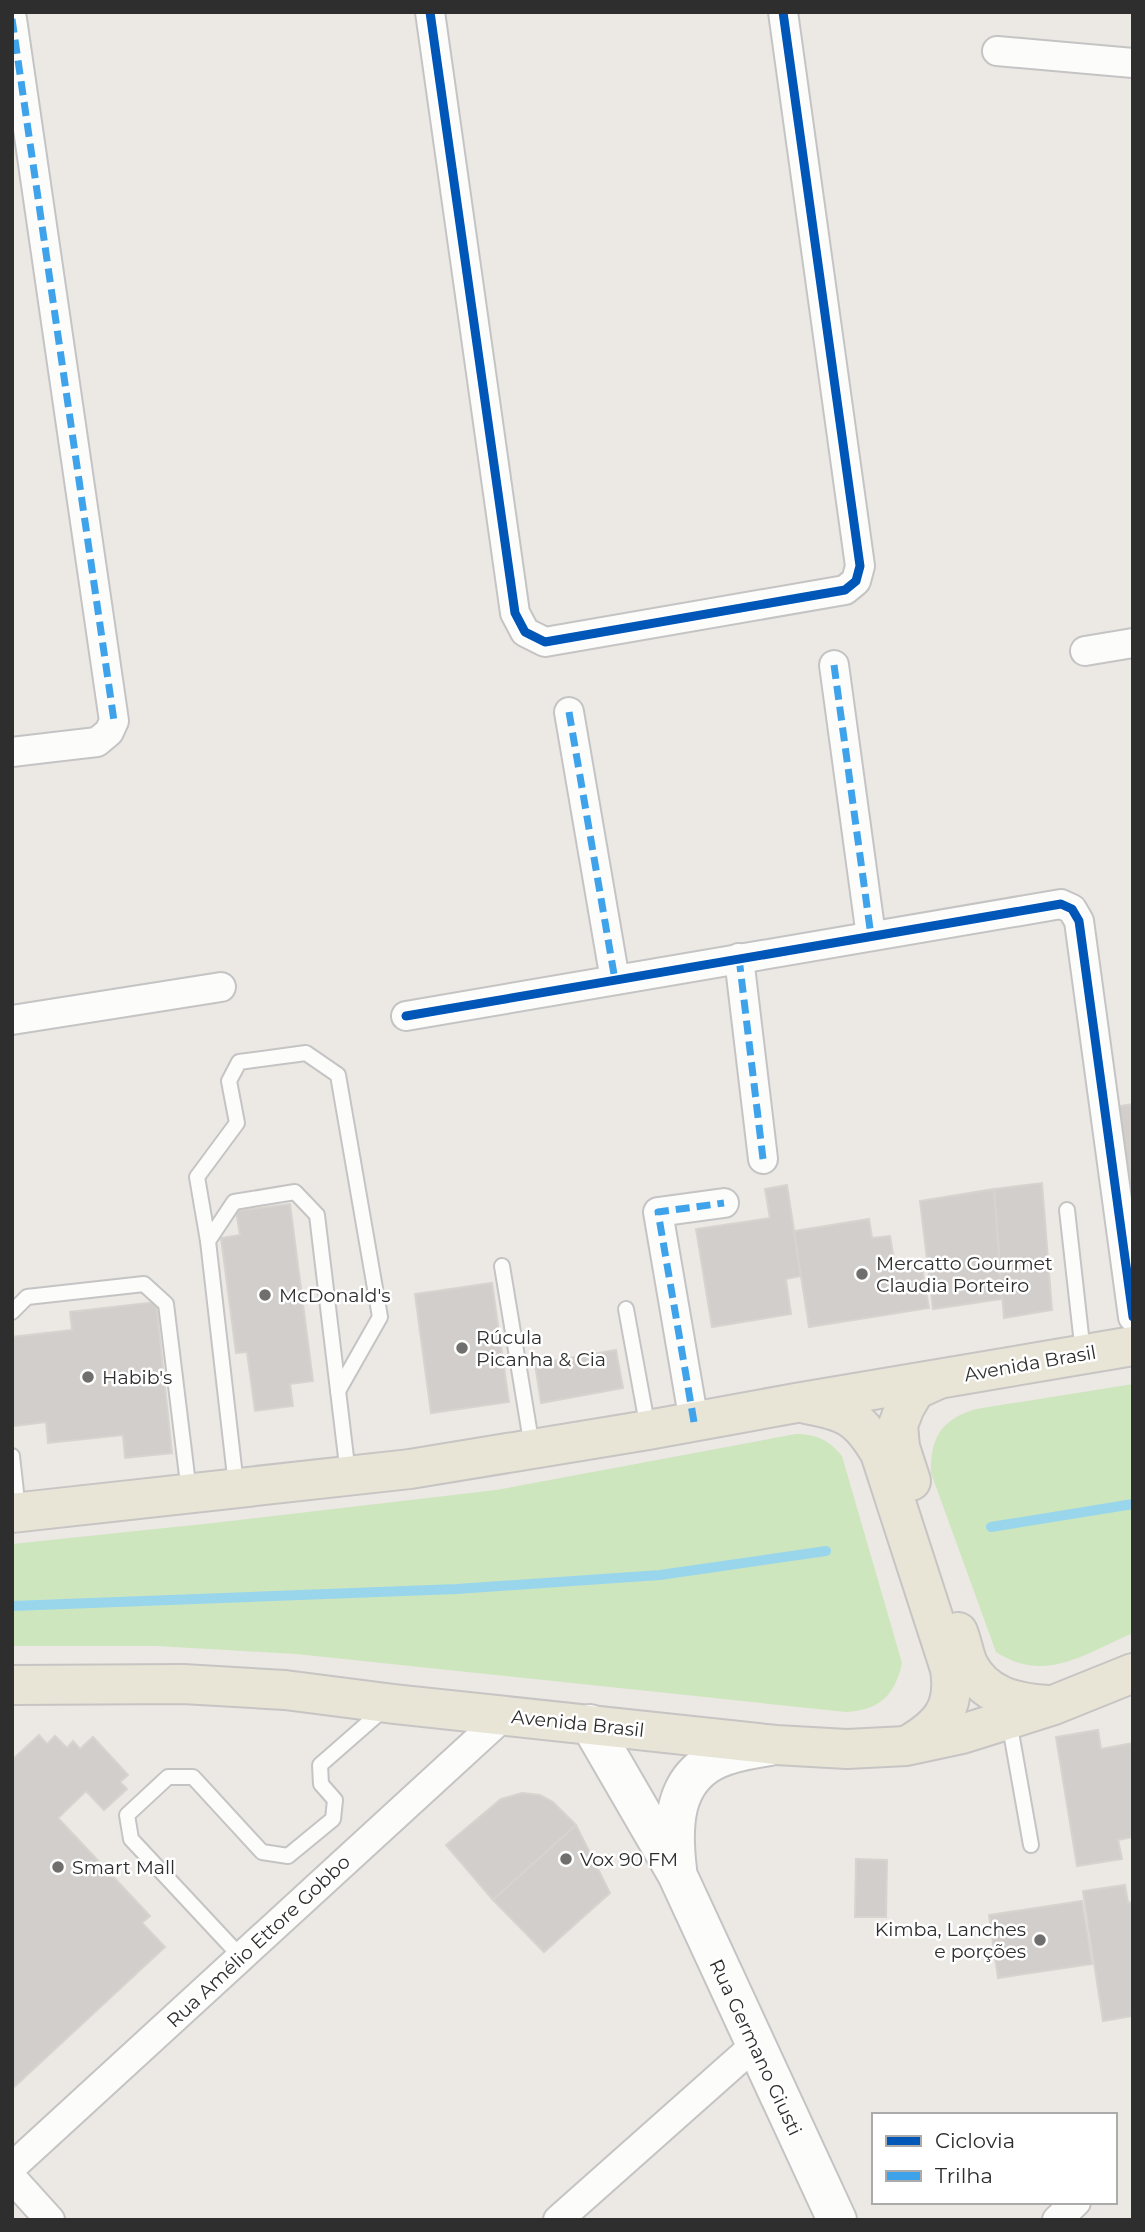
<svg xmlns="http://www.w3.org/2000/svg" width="1145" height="2232" viewBox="0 0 1145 2232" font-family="Montserrat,sans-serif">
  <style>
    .green { fill: #cee6be }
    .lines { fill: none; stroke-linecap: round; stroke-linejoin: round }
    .stream { stroke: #99d6ec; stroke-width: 10 }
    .building { fill: #d1cecb; stroke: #d7d4d0; stroke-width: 2 }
    .lane-casing { stroke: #c5c4c5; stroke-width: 18 }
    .street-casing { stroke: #c5c4c5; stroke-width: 32 }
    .secondary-casing { stroke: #c5c4c5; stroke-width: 42 }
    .primary-casing { stroke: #c6c5c4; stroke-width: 42 }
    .lane { stroke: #fcfcfb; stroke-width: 14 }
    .street { stroke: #fcfcfb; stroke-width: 28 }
    .secondary { stroke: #fcfcfb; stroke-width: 38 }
    .primary { stroke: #e8e4d6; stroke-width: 38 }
    .quiet { stroke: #3ea3eb; stroke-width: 7; stroke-dasharray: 14 7; stroke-linecap: butt }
    .cycleway-casing { stroke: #fff; stroke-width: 13 }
    .cycleway { stroke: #0057b8; stroke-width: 9 }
    .poi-dot { fill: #706f6e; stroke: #fff; stroke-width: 2.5 }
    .labels { text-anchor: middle; stroke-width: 5; stroke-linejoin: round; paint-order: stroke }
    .poi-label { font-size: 19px; fill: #2e2e2e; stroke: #fff; text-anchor: start }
    .street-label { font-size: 19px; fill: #2e2e2e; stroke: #fff }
  </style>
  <rect width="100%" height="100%" fill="#ece8e4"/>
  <g class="green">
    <path d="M1133,1384V1633C1084,1654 1045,1684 996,1652L931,1473C930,1437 942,1419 976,1409Z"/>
    <path d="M796,1434C816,1434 829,1440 842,1456L902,1663C895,1696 879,1710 846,1712L296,1654L156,1646H12V1544L213,1523L496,1490Z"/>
  </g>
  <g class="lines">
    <g class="stream">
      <polyline points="991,1527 1133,1504"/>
      <polyline points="12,1606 457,1589 660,1575 826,1551"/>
    </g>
  </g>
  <g class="building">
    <polygon points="1133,1104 1133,1241 1114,1107"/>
    <polygon points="1042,1183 1052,1310 1004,1318 994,1189"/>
    <polygon points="787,1185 801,1276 786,1279 791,1314 712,1327 696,1229 770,1218 765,1189"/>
    <polygon points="994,1189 1002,1299 933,1309 920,1201"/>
    <polygon points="290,1204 313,1381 290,1384 293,1406 255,1411 247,1352 236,1353 221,1238 240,1235 236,1211"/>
    <polygon points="869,1219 872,1238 890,1236 896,1272 922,1268 929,1308 809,1327 794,1231"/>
    <polygon points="492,1283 509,1402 431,1413 415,1294"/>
    <polygon points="156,1302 172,1453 125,1458 123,1435 48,1443 46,1422 13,1426 12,1337 72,1330 70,1312"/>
    <polygon points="616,1350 623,1388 541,1403 535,1364"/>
    <polygon points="1098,1730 1101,1749 1133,1743 1133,1837 1118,1840 1122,1859 1077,1866 1056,1737"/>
    <polygon points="39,1735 47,1744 55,1736 67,1748 73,1741 80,1749 93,1737 128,1775 120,1782 127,1789 104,1810 86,1791 58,1818 150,1916 142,1923 165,1947 12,2089 12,1760"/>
    <polygon points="522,1793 540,1795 553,1802 576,1825 493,1900 446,1845 501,1799"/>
    <polygon points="576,1825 610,1893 544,1952 493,1900"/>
    <polygon points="856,1859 887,1860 886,1917 855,1917"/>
    <polygon points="1125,1885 1128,1903 1133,1902 1133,2016 1103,2021 1083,1891"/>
    <polygon points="1082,1901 1092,1964 998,1978 989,1915"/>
  </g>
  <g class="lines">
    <defs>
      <g id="lane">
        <polyline points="1067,1210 1083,1353"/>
        <polyline points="208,1241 197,1177 237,1123 229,1081 239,1062 306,1053 338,1075 380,1317 338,1391"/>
        <polyline points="502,1266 532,1447"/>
        <polyline points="626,1309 648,1429"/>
        <polyline points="12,1312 27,1297 144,1284 166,1304 189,1492"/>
        <polyline points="12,1456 18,1510"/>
        <polyline points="236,1485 208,1241 234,1202 295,1192 317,1215 348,1474"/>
        <polyline points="1009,1721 1031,1845"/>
        <polyline points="241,1957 131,1839 127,1815 168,1777 193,1777 262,1852 288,1856 333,1819 335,1800 321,1784 320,1765 384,1709"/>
      </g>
      <g id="street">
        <polyline points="430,12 515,613 525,632 545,642 845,590 856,581 860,566 783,12"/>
        <polyline points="12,19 114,721 109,732 97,742 12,752"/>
        <polyline points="997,51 1133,63"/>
        <polyline points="1085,651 1133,643"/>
        <polyline points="834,665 871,936"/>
        <polyline points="569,712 615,980"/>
        <polyline points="739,958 763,1159"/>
        <polyline points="406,1016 1061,904 1072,909 1079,921 1133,1317"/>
        <polyline points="12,1020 221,987"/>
        <polyline points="694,1422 658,1212 724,1203"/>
        <polyline points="12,2167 505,1715"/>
        <polyline points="12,2178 50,2220"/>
        <polyline points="558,2220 755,2045"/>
        <polyline points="1057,2220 1076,2202"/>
      </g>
      <g id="secondary">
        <polyline points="590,1724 677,1874 837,2220"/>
        <path d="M677,1869C672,1828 672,1779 717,1759C734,1751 752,1749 770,1746"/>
      </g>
      <g id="primary">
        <path d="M806,1404C846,1411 859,1417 880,1453L950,1669C956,1708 941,1726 908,1745"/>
        <polyline points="911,1481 900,1447 898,1425 905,1407 915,1390 937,1380"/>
        <polyline points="12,1513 410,1469 648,1430 796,1403 1133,1346"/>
        <path d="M958,1632C962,1642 964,1654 968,1664C984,1696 1015,1703 1048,1705"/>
        <polyline points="12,1685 183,1684 285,1690 394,1704 776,1745 847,1749 906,1746 962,1734 1051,1706 1133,1673"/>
      </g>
    </defs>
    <use href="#lane" class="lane-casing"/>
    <use href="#street" class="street-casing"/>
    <use href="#secondary" class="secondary-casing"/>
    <use href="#primary" class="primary-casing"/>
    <use href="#lane" class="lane"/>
    <use href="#street" class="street"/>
    <use href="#secondary" class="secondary"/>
    <use href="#primary" class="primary"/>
    <g class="quiet">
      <polyline points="12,19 114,721"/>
      <polyline points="834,665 871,936"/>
      <polyline points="569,712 615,980"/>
      <polyline points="739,958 763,1159"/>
      <polyline points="694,1422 658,1212 724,1203"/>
    </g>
    <defs>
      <g id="cycleway">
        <polyline points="430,12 515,613 525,632 545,642 845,590 856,581 860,566 783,12"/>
        <polyline points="406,1016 1061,904 1072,909 1079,921 1133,1317"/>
      </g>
    </defs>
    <use href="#cycleway" class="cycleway-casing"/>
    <use href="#cycleway" class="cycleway"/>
  </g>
  <g class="poi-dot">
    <circle cx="862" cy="1274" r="7"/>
    <circle cx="265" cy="1295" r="7"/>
    <circle cx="462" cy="1348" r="7"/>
    <circle cx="88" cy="1377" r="7"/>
    <circle cx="566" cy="1859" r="7"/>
    <circle cx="58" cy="1867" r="7"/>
    <circle cx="1040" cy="1940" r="7"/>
  </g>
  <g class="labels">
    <g class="poi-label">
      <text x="876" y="1270">Mercatto Gourmet<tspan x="876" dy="22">Claudia Porteiro</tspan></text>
      <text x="279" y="1302">McDonald's</text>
      <text x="476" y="1344">Rúcula<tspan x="476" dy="22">Picanha &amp; Cia</tspan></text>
      <text x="102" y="1384">Habib's</text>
      <text x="580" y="1866">Vox 90 FM</text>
      <text x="72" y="1874">Smart Mall</text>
      <text x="1026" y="1936" text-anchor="end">Kimba, Lanches<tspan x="1026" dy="22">e porções</tspan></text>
    </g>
    <g class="street-label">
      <text transform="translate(1030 1363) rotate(-10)" y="7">Avenida Brasil</text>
      <text transform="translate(578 1723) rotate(6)" y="7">Avenida Brasil</text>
      <text transform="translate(258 1941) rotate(-43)" y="7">Rua Amélio Ettore Gobbo</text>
      <text transform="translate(756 2047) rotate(65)" y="7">Rua Germano Giusti</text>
    </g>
  </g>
  <rect width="1145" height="2232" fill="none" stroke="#2e2e2e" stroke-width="28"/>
  <rect x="872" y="2113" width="245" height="91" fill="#ffffff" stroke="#ababab" stroke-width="2"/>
  <rect x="886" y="2136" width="35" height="10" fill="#0057b8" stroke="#ababab" stroke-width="2"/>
  <text x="935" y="2148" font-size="21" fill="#2e2e2e">Ciclovia</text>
  <rect x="886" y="2171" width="35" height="10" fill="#3ea3eb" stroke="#ababab" stroke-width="2"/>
  <text x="935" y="2183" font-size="21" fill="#2e2e2e">Trilha</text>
</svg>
